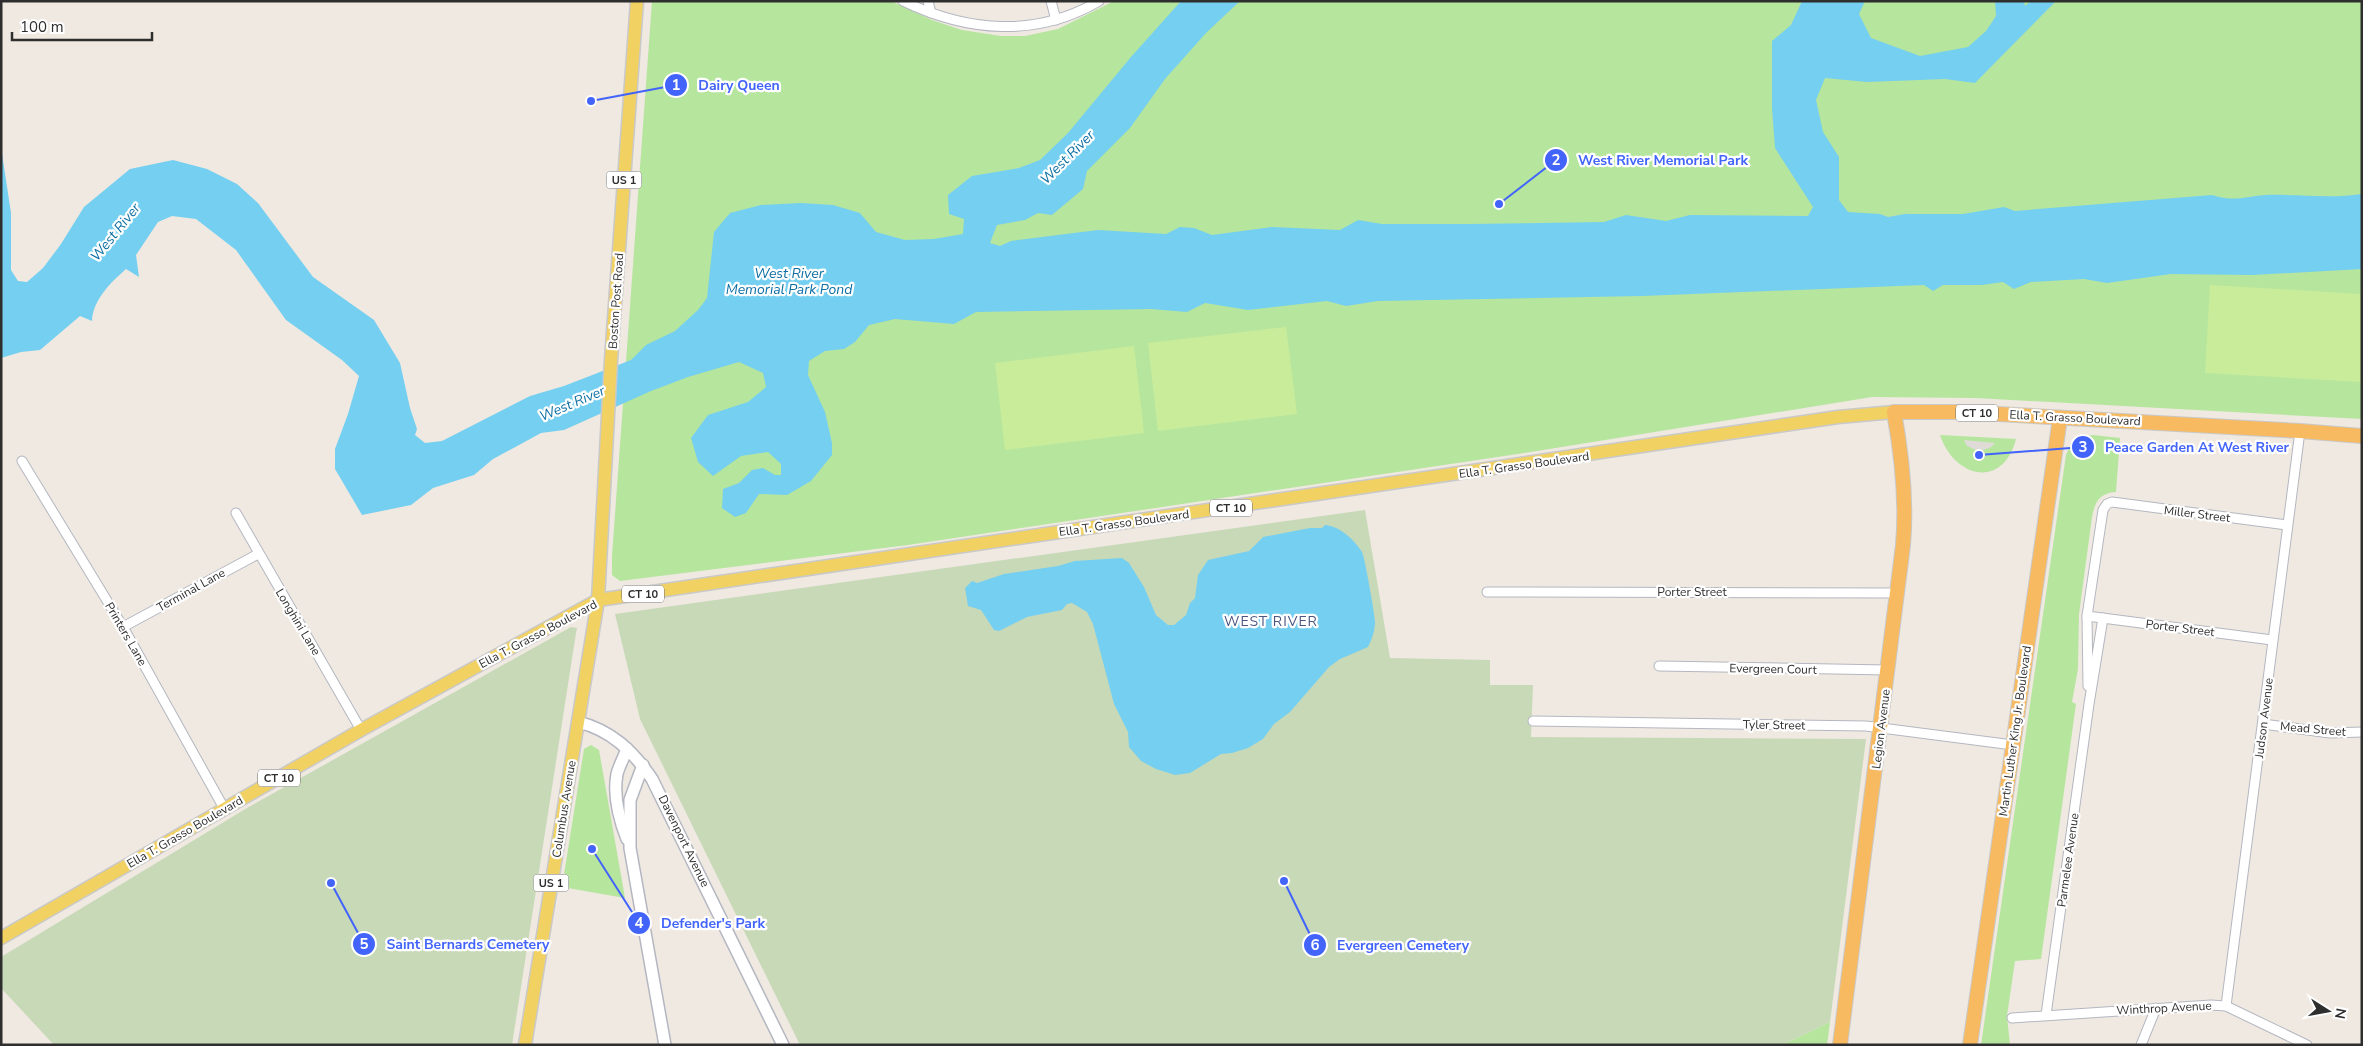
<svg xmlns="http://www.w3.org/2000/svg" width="2363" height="1046" viewBox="0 0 2363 1046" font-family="'Nunito Sans',sans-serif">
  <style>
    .green { fill: #b6e59e }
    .cemetery { fill: #c8d9b8 }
    .pitch { fill: #c9ec9a }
    .plaza { fill: #dfdcd8 }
    .water { fill: #75cff0 }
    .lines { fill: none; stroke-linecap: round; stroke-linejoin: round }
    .minor-casing { stroke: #b4b7c1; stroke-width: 11 }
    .secondary-casing { stroke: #b4b7c1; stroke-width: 14 }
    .primary-casing { stroke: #c9c9c9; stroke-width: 15 }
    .trunk-casing { stroke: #c9c9c9; stroke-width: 16 }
    .minor { stroke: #fff; stroke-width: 9 }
    .secondary { stroke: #fff; stroke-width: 11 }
    .primary { stroke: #f2d163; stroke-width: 12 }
    .trunk { stroke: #f8ba60; stroke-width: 14 }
    .labels { text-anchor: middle; stroke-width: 4.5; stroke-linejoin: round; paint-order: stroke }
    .shield { fill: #fff; stroke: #6d6d6d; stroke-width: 1 }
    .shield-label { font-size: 11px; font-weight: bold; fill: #2e2e2e }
    .street-label { font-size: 12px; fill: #2e2e2e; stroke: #fff }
    .water-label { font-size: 14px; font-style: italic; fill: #0d6fa3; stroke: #fff }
    .neighbourhood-label { font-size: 14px; letter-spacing: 1px; fill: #4d5680; stroke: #fff }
    .leader { fill: none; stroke: #4264fb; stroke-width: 2 }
    .callout-dot { fill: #4264fb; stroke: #fff; stroke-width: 2 }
    .mark-label { font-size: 15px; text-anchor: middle; font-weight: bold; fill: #fff }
    .callout-label { font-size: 14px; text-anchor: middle; font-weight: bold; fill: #4264fb; stroke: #fff; stroke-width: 4.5; stroke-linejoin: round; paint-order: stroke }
  </style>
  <rect width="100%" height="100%" fill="#efe9e1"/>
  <g class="green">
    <polygon points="652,1 891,1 932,20 962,30 1001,36 1025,36 1058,29 1114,1 2362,1 2362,419 1975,398 1872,397 1537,451 908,545 620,581 612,575 612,556"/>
    <path d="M1940,435L2016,439C2003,489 1955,479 1940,435Z"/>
    <path d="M2093,435L2120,438L2116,492C2099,493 2095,502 2092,517L2079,614L2078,669L2072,702L2076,704L2041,959L2015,961L2007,1016L2010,1045H1981L2066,455C2072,441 2079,437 2093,435Z"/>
    <polygon points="591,745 599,750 625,898 562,887 584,749"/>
    <polygon points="1830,1022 1827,1045 1782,1045"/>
  </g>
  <g class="cemetery">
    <polygon points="1365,510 1390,658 1490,660 1490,685 1533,685 1531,737 1866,739 1830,1022 1782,1045 800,1045 640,719 615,614"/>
    <polygon points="571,627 577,628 576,633 512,1045 54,1045 1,988 1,957 247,808"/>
  </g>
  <g class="pitch">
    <polygon points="2210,285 2362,294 2362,382 2205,373"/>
    <polygon points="1286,327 1297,414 1158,431 1148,343"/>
    <polygon points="1134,346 1144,433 1005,450 995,363"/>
  </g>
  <polygon class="plaza" points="1964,440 1995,443 1990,448 1978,451 1967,446"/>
  <g class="water">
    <path d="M1181,1H1240L1206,33L1165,79L1130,128L1087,171L1083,189L1052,215L1038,213L1025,220L997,225L990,243L1000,246L1011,241L1098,230L1166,234L1180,227L1194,228L1212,235L1272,227L1340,230L1358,220L1382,224H1470L1604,222L1626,215L1666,221L1690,215L1808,216L1813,207L1775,148L1772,108V41L1791,25L1802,1H1865L1859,14L1871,38L1920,56L1968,47L1986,31L1996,16L1995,1H2024L2025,6L2031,1H2056L1975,83L1945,79L1867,82L1825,78L1816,100L1823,132L1839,157V200L1848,212L1880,214L1888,217L1905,214H1963L2004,207L2015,211L2212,195C2234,202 2243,197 2265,195C2297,194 2330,199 2362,194V269L2252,275L2171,274L2107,283L2084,279L2031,282L2014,289L2003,282L1982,285H1943L1933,291L1924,285L1642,296L1378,301L1346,306L1327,301L1248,310L1205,303L1187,312L1151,309L976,312L954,324L895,319L869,325L855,342L844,349L825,351L809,361L808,375L825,412L832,443V455L811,481L787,495L759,494L746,513L735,517L722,508L723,489L739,483L752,470L763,468L775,475H781V464L768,452L741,456L713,476L698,462L691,438L708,415L748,402L766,387L763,373L739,362L688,377L651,391L564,430L541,433L493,459L474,475L433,488L411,505L362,515L335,469V449L348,414L359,376L342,360L286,320L236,250L196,219L172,216L158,222L136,255L139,277L126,269C110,283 93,300 92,321L80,316L40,350L21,352L1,358V147L11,213V270L18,281L27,282L43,268L61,244L84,207L130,169L173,160L207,169L237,184L258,203L313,277L374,320L400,363L410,408L417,429L415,435L425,443L442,441L530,396L564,386L631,360L646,345L675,331L698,310L707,298L714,232L730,213L761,205L801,203L833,205L860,213L876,232L905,240L934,239L963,234L964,219L949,214L948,195L972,176L1019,168L1040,160L1068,133L1131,57Z"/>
    <path d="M1325,525C1339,526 1354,539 1362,552C1365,558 1374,611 1375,621C1375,631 1372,639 1368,647L1340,659L1329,667L1290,712L1274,724L1263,739L1248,748L1232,753L1221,754L1190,773L1175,775L1156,769L1141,761L1129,747L1128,732L1114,704L1093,624L1087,612L1072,603L1067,604L1062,610L1027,617L999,631L994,630L981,610L968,606L965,588L972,581L977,583L1004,574L1058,566L1075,561L1122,558L1129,563L1144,587L1156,615L1168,625H1174L1186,615L1190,603L1195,598L1198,575L1208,560L1249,551L1263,537L1310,528H1322Z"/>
  </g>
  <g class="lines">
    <defs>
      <g id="minor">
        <path d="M903,1C967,32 1036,38 1099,1"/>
        <polyline points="928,1 931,13"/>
        <polyline points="1051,1 1056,20"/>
        <polyline points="22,461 123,627 225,810"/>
        <polyline points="236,513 361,730"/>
        <polyline points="1487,592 1898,593"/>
        <polyline points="2087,616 2272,640"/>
        <polyline points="123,627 258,554"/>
        <polyline points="1659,666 1888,670"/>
        <polyline points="2088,686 2087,616 2103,510 2107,504 2112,502 2287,525"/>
        <polyline points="1533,721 1866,726 2013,745"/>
        <polyline points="2263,724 2330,733 2362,732"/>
        <polyline points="2226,1006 2300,431"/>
        <polyline points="2046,1015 2089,704 2103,618"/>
        <polyline points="2012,1018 2211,1005 2226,1006 2307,1045"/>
        <polyline points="2141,1045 2156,1008"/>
      </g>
      <g id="secondary">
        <path d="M578,722C611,730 633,751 652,779L783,1045"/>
        <polyline points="643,765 630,800 630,848 665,1045"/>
        <path d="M627,839C619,819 613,796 617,774C619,766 624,757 627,749"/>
      </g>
      <g id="primary">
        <polyline points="1,938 361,730 598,600 1838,417 1894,412"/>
        <polyline points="525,1045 598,600 611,360 637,1"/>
      </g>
      <g id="trunk">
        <path d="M1840,1045L1903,545C1907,500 1902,456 1894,412H1962L2300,431L2362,436"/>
        <polyline points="1970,1045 2060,418"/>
      </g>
    </defs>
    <use href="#minor" class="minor-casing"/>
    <use href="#secondary" class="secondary-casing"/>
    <use href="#primary" class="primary-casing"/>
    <use href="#trunk" class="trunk-casing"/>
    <use href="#minor" class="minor"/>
    <use href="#secondary" class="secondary"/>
    <use href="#primary" class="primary"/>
    <use href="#trunk" class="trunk"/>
  </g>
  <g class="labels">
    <g class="shield">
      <rect x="606.5" y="171.5" width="35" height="17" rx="4"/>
      <rect x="1956" y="404.5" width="42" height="17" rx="4"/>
      <rect x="1210" y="499.5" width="42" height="17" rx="4"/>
      <rect x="622" y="585.5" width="42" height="17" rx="4"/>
      <rect x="258" y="769.5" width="42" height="17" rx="4"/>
      <rect x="533.5" y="874.5" width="35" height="17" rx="4"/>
    </g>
    <g class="shield-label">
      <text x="624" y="184">US 1</text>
      <text x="1977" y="417">CT 10</text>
      <text x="1231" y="512">CT 10</text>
      <text x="643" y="598">CT 10</text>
      <text x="279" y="782">CT 10</text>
      <text x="551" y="887">US 1</text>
    </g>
    <g class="street-label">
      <text transform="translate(616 301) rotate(-86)" y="4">Boston Post Road</text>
      <text transform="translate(2075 418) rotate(3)" y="4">Ella T. Grasso Boulevard</text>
      <text transform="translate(1524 465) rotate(-8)" y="4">Ella T. Grasso Boulevard</text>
      <text transform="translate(2197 514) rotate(7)" y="4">Miller Street</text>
      <text transform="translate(1124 523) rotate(-8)" y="4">Ella T. Grasso Boulevard</text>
      <text transform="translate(191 590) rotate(-29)" y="4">Terminal Lane</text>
      <text x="1692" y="596">Porter Street</text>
      <text transform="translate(298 622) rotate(59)" y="4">Longhini Lane</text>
      <text transform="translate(2180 628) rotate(7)" y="4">Porter Street</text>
      <text transform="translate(126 634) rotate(60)" y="4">Printers Lane</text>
      <text transform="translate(538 634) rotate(-28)" y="4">Ella T. Grasso Boulevard</text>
      <text transform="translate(1773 669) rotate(1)" y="4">Evergreen Court</text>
      <text transform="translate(2264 718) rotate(-83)" y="4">Judson Avenue</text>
      <text transform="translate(1774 725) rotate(1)" y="4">Tyler Street</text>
      <text transform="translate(1881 729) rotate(-83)" y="4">Legion Avenue</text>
      <text transform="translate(2313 729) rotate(5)" y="4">Mead Street</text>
      <text transform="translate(2015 731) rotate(-82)" y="4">Martin Luther King Jr. Boulevard</text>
      <text transform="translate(564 809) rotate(-81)" y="4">Columbus Avenue</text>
      <text transform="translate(185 832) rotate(-30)" y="4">Ella T. Grasso Boulevard</text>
      <text transform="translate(684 841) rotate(64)" y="4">Davenport Avenue</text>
      <text transform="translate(2068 860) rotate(-82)" y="4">Parmelee Avenue</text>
      <text transform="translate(2164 1008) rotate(-3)" y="4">Winthrop Avenue</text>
    </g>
    <g class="water-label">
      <text transform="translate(1067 157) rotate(-45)" y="5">West River</text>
      <text transform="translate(115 232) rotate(-51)" y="5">West River</text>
      <text x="789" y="278">West River<tspan x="789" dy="16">Memorial Park Pond</tspan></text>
      <text transform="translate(572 403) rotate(-23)" y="5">West River</text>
    </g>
    <g class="neighbourhood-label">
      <text x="1271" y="626">WEST RIVER</text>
    </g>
  </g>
  <path class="leader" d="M591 101L676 85M1499 204L1556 160M1979 455L2083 447M592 849L639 923M331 883L364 944M1284 881L1315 945"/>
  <g class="callout-dot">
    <circle cx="591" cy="101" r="5"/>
    <circle cx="1499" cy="204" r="5"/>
    <circle cx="1979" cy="455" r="5"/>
    <circle cx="592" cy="849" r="5"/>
    <circle cx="331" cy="883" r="5"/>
    <circle cx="1284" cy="881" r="5"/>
    <circle cx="676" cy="85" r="12"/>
    <circle cx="1556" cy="160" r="12"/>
    <circle cx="2083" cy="447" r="12"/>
    <circle cx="639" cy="923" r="12"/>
    <circle cx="364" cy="944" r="12"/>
    <circle cx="1315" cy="945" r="12"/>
  </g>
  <g class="mark-label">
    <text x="676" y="90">1</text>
    <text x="1556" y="165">2</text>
    <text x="2083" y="452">3</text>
    <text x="639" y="928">4</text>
    <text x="364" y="949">5</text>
    <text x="1315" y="950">6</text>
  </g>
  <g class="callout-label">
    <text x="739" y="90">Dairy Queen</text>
    <text x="1663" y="165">West River Memorial Park</text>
    <text x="2197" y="452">Peace Garden At West River</text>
    <text x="713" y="928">Defender's Park</text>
    <text x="468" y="949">Saint Bernards Cemetery</text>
    <text x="1403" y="950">Evergreen Cemetery</text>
  </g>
  <rect width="2363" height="1046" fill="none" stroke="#2e2e2e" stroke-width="5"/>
  <g transform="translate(2328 1011) rotate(101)" stroke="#ffffff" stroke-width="4" paint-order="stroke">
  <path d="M0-4L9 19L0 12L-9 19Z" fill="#2e2e2e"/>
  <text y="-8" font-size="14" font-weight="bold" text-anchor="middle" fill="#2e2e2e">N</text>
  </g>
  <path d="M12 32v8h140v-8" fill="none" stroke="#2e2e2e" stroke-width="2.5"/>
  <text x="20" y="32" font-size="15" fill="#2e2e2e" stroke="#ffffff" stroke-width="4" paint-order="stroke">100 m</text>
</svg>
